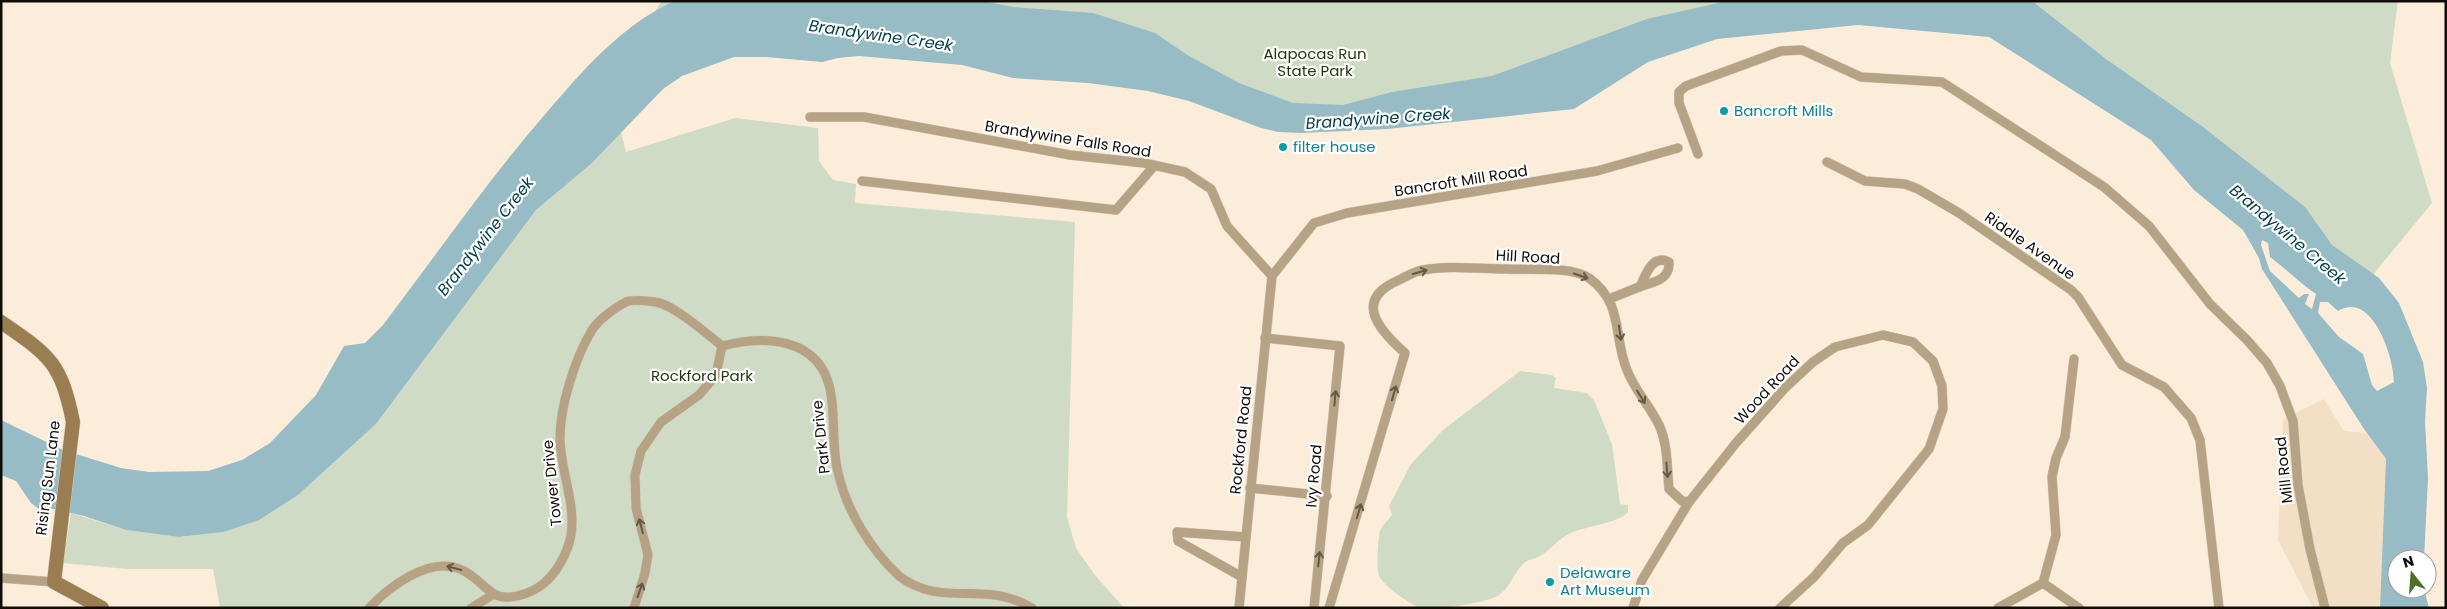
<svg xmlns="http://www.w3.org/2000/svg" width="2447" height="609" viewBox="0 0 2447 609" font-family="Poppins,sans-serif">
  <style>
    .built { fill: #f3dfc6 }
    .green { fill: #cfdbc4 }
    .water { fill: #97bcc5; fill-rule: evenodd }
    .lines { fill: none; stroke-linecap: round; stroke-linejoin: round }
    .street-casing { stroke: #d6c9b8; stroke-width: 10 }
    .secondary-casing { stroke: #d6c9b8; stroke-width: 15 }
    .street { stroke: #b6a386; stroke-width: 9 }
    .secondary { stroke: #9a7e52; stroke-width: 14 }
    .oneway { stroke: #645846 }
    .culture-dot { fill: #0f9aa8; stroke: #fff; stroke-width: 2 }
    .labels { text-anchor: middle; stroke-width: 4.5; stroke-linejoin: round; paint-order: stroke }
    .park-label { font-size: 15px; fill: #24380b; stroke: #fff }
    .culture-label { font-size: 15px; fill: #0d838f; stroke: #fff; text-anchor: start }
    .street-label { font-size: 15px; fill: #110c07; stroke: #fff }
    .water-label { font-size: 16px; font-style: italic; fill: #05404b; stroke: #fff }
  </style>
  <rect width="100%" height="100%" fill="#fcedda"/>
  <polygon class="built" points="2324,399 2344,431 2366,433 2386,459 2380,608 2313,608 2278,540 2283,419"/>
  <g class="green">
    <polygon points="662,1 1864,1 1314,126 1160,77 667,23 655,11"/>
    <polygon points="1997,1 2398,1 2390,63 2432,203 2357,294"/>
    <polygon points="735,118 818,128 819,161 833,180 856,184 855,203 1075,222 1067,517 1076,548 1094,574 1124,608 220,608 213,569 127,569 63,563 71,513 126,530 179,537 223,532 298,495 376,424 536,210 591,164 621,132 626,152"/>
    <path d="M1520,371L1552,375L1556,378L1554,388L1587,393L1594,400L1612,444L1620,504L1628,505V512C1617,525 1583,525 1565,536C1556,542 1548,552 1538,557C1533,560 1527,559 1522,565C1513,574 1510,588 1499,595C1486,604 1436,609 1421,608C1409,604 1384,586 1379,576C1376,569 1378,538 1380,531C1382,526 1388,520 1392,515L1389,506L1411,464L1443,430Z"/>
  </g>
  <path class="water" d="M674,1H983L1013,7L1093,13L1155,33L1189,56L1239,83L1293,103L1343,105L1392,92L1492,76L1647,19L1727,1H2032L2106,59L2203,127L2305,207L2332,245L2379,278L2399,303L2423,362L2427,388L2425,421L2428,478L2424,559H2397V589H2424L2429,608H2380L2386,459L2364,429L2262,269L2259,258L2243,230L2194,190L2151,140L1989,37L1858,25L1717,39L1648,62L1574,109L1387,129L1301,133L1278,132L1261,128L1189,101L1148,91L1088,83L1013,78L962,65L859,56L838,58L822,62L766,57H734L682,76L663,89L591,164L536,210L376,424L298,495L259,520L223,532L179,537L126,530L84,516L53,509L43,512L31,503L16,481L1,475V420L63,450L121,468L149,472L208,471L242,460L270,443L316,395L344,346L365,343L383,325C437,254 488,180 547,112C584,69 621,26 674,1ZM2262,240L2268,243L2270,257C2286,269 2299,282 2316,294L2312,309L2305,304L2309,294H2304L2299,298L2270,271L2261,245ZM2320,302H2328L2338,311C2372,290 2394,357 2394,382L2377,391L2372,385L2363,354L2339,337L2318,313Z"/>
  <g class="lines">
    <defs>
      <g id="street">
        <polyline points="810,117 864,117 1070,155 1144,163 1185,172 1211,189 1227,226 1272,276"/>
        <polyline points="1698,154 1679,103 1679,92 1686,86 1781,51 1802,50 1861,77 1942,82 2104,187 2149,226 2210,304 2247,340 2267,363 2280,386 2293,421 2298,485 2310,549 2325,608"/>
        <polyline points="1827,162 1865,181 1905,184 1918,189 1959,213 2071,290 2078,297 2122,365 2164,387 2191,418 2200,440 2219,608"/>
        <polyline points="862,181 1116,210 1154,166"/>
        <polyline points="1272,276 1314,223 1347,213 1597,171 1678,148"/>
        <path d="M1609,299C1619,295 1629,291 1639,287C1652,282 1670,281 1669,262C1652,254 1646,274 1640,287"/>
        <polyline points="1265,338 1340,346 1314,608"/>
        <path d="M722,346C764,335 819,337 830,389C836,416 831,445 838,472C846,510 871,550 899,576C942,609 985,579 1032,608"/>
        <polyline points="1250,488 1327,496"/>
        <polyline points="1242,577 1178,541 1177,532 1246,537"/>
        <polyline points="1,578 54,582"/>
        <polyline points="2043,583 2079,608"/>
        <path d="M369,608C389,587 427,558 457,568C471,572 482,586 494,594C508,602 532,593 543,584C557,573 568,552 571,535C576,502 560,470 560,438C560,406 575,358 592,330C598,320 616,307 626,302C633,299 649,301 656,302C674,305 707,334 722,346"/>
        <polyline points="471,608 494,594"/>
        <polyline points="634,608 645,573 648,555 636,508 635,475 641,451 661,422 699,395 716,375 722,346"/>
        <polyline points="1239,608 1272,276"/>
        <path d="M1329,608L1405,353C1379,330 1352,300 1399,280C1407,276 1415,271 1423,270C1450,265 1479,269 1507,269C1528,270 1571,266 1589,278C1624,303 1613,337 1627,370C1635,391 1650,406 1659,425C1668,444 1667,469 1669,489L1682,501L1689,502"/>
        <polyline points="1633,608 1642,580 1689,502 1736,443 1785,388 1813,362 1835,347 1883,335 1913,342 1933,361 1942,386 1943,409 1929,449 1868,525 1843,543 1814,577 1780,608"/>
        <polyline points="1998,608 2043,583 2056,535 2052,477 2056,458 2065,437 2074,359"/>
      </g>
      <path id="secondary" d="M1,322C49,355 61,362 73,422L54,582L102,608"/>
    </defs>
    <use href="#street" class="street-casing"/>
    <use href="#secondary" class="secondary-casing"/>
    <use href="#street" class="street"/>
    <use href="#secondary" class="secondary"/>
  </g>
  <defs><path id="oneway-shaft" d="M-6 0H5M1.5-3L5.5 0L1.5 3" fill="none" stroke-width="1.6" stroke-linecap="round" stroke-linejoin="round" transform="scale(1.25)"/></defs>
  <g class="oneway">
    <use href="#oneway-shaft" transform="translate(1420 272) rotate(-16)"/>
    <use href="#oneway-shaft" transform="translate(1581 276) rotate(19)"/>
    <use href="#oneway-shaft" transform="translate(1620 333) rotate(81)"/>
    <use href="#oneway-shaft" transform="translate(1394 393) rotate(-74)"/>
    <use href="#oneway-shaft" transform="translate(1641 397) rotate(58)"/>
    <use href="#oneway-shaft" transform="translate(1335 398) rotate(-85)"/>
    <use href="#oneway-shaft" transform="translate(1667 470) rotate(85)"/>
    <use href="#oneway-shaft" transform="translate(1359 511) rotate(-73)"/>
    <use href="#oneway-shaft" transform="translate(641 526) rotate(-105)"/>
    <use href="#oneway-shaft" transform="translate(1319 559) rotate(-84)"/>
    <use href="#oneway-shaft" transform="translate(454 568) rotate(-165)"/>
    <use href="#oneway-shaft" transform="translate(640 590) rotate(-71)"/>
  </g>
  <g class="culture-dot">
    <circle cx="1724" cy="111" r="5"/>
    <circle cx="1283" cy="147" r="5"/>
    <circle cx="1550" cy="582" r="5"/>
  </g>
  <g class="labels">
    <g class="park-label">
      <text x="1315" y="59">Alapocas Run<tspan x="1315" dy="17">State Park</tspan></text>
      <text x="702" y="381">Rockford Park</text>
    </g>
    <g class="culture-label">
      <text x="1734" y="116">Bancroft Mills</text>
      <text x="1293" y="152">filter house</text>
      <text x="1560" y="578">Delaware<tspan x="1560" dy="17">Art Museum</tspan></text>
    </g>
    <g class="street-label">
      <text transform="translate(1068 139) rotate(9)" y="5">Brandywine Falls Road</text>
      <text transform="translate(1461 181) rotate(-9)" y="5">Bancroft Mill Road</text>
      <text transform="translate(2030 246) rotate(35)" y="5">Riddle Avenue</text>
      <text transform="translate(1528 257) rotate(3)" y="5">Hill Road</text>
      <text transform="translate(1767 390) rotate(-47)" y="5">Wood Road</text>
      <text transform="translate(821 437) rotate(-96)" y="5">Park Drive</text>
      <text transform="translate(1241 440) rotate(-84)" y="5">Rockford Road</text>
      <text transform="translate(2284 470) rotate(-96)" y="5">Mill Road</text>
      <text transform="translate(1314 476) rotate(-85)" y="5">Ivy Road</text>
      <text transform="translate(48 478) rotate(-83)" y="5">Rising Sun Lane</text>
      <text transform="translate(552 483) rotate(-96)" y="5">Tower Drive</text>
    </g>
    <g class="water-label">
      <text transform="translate(881 35) rotate(8)" y="6">Brandywine Creek</text>
      <text transform="translate(1378 118) rotate(-4)" y="6">Brandywine Creek</text>
      <text transform="translate(2288 234) rotate(40)" y="6">Brandywine Creek</text>
      <text transform="translate(485 236) rotate(-52)" y="6">Brandywine Creek</text>
    </g>
  </g>
  <rect width="2447" height="609" fill="none" stroke="#110c07" stroke-width="5"/>
  <g transform="translate(2412 574) rotate(343)"><circle r="24" fill="#ffffff" stroke="#a09e9c"/>
  <path d="M0-4L9 19L0 12L-9 19Z" fill="#4d6f27"/>
  <text y="-8" font-size="14" font-weight="bold" text-anchor="middle" fill="#110c07">N</text>
  </g>
</svg>
